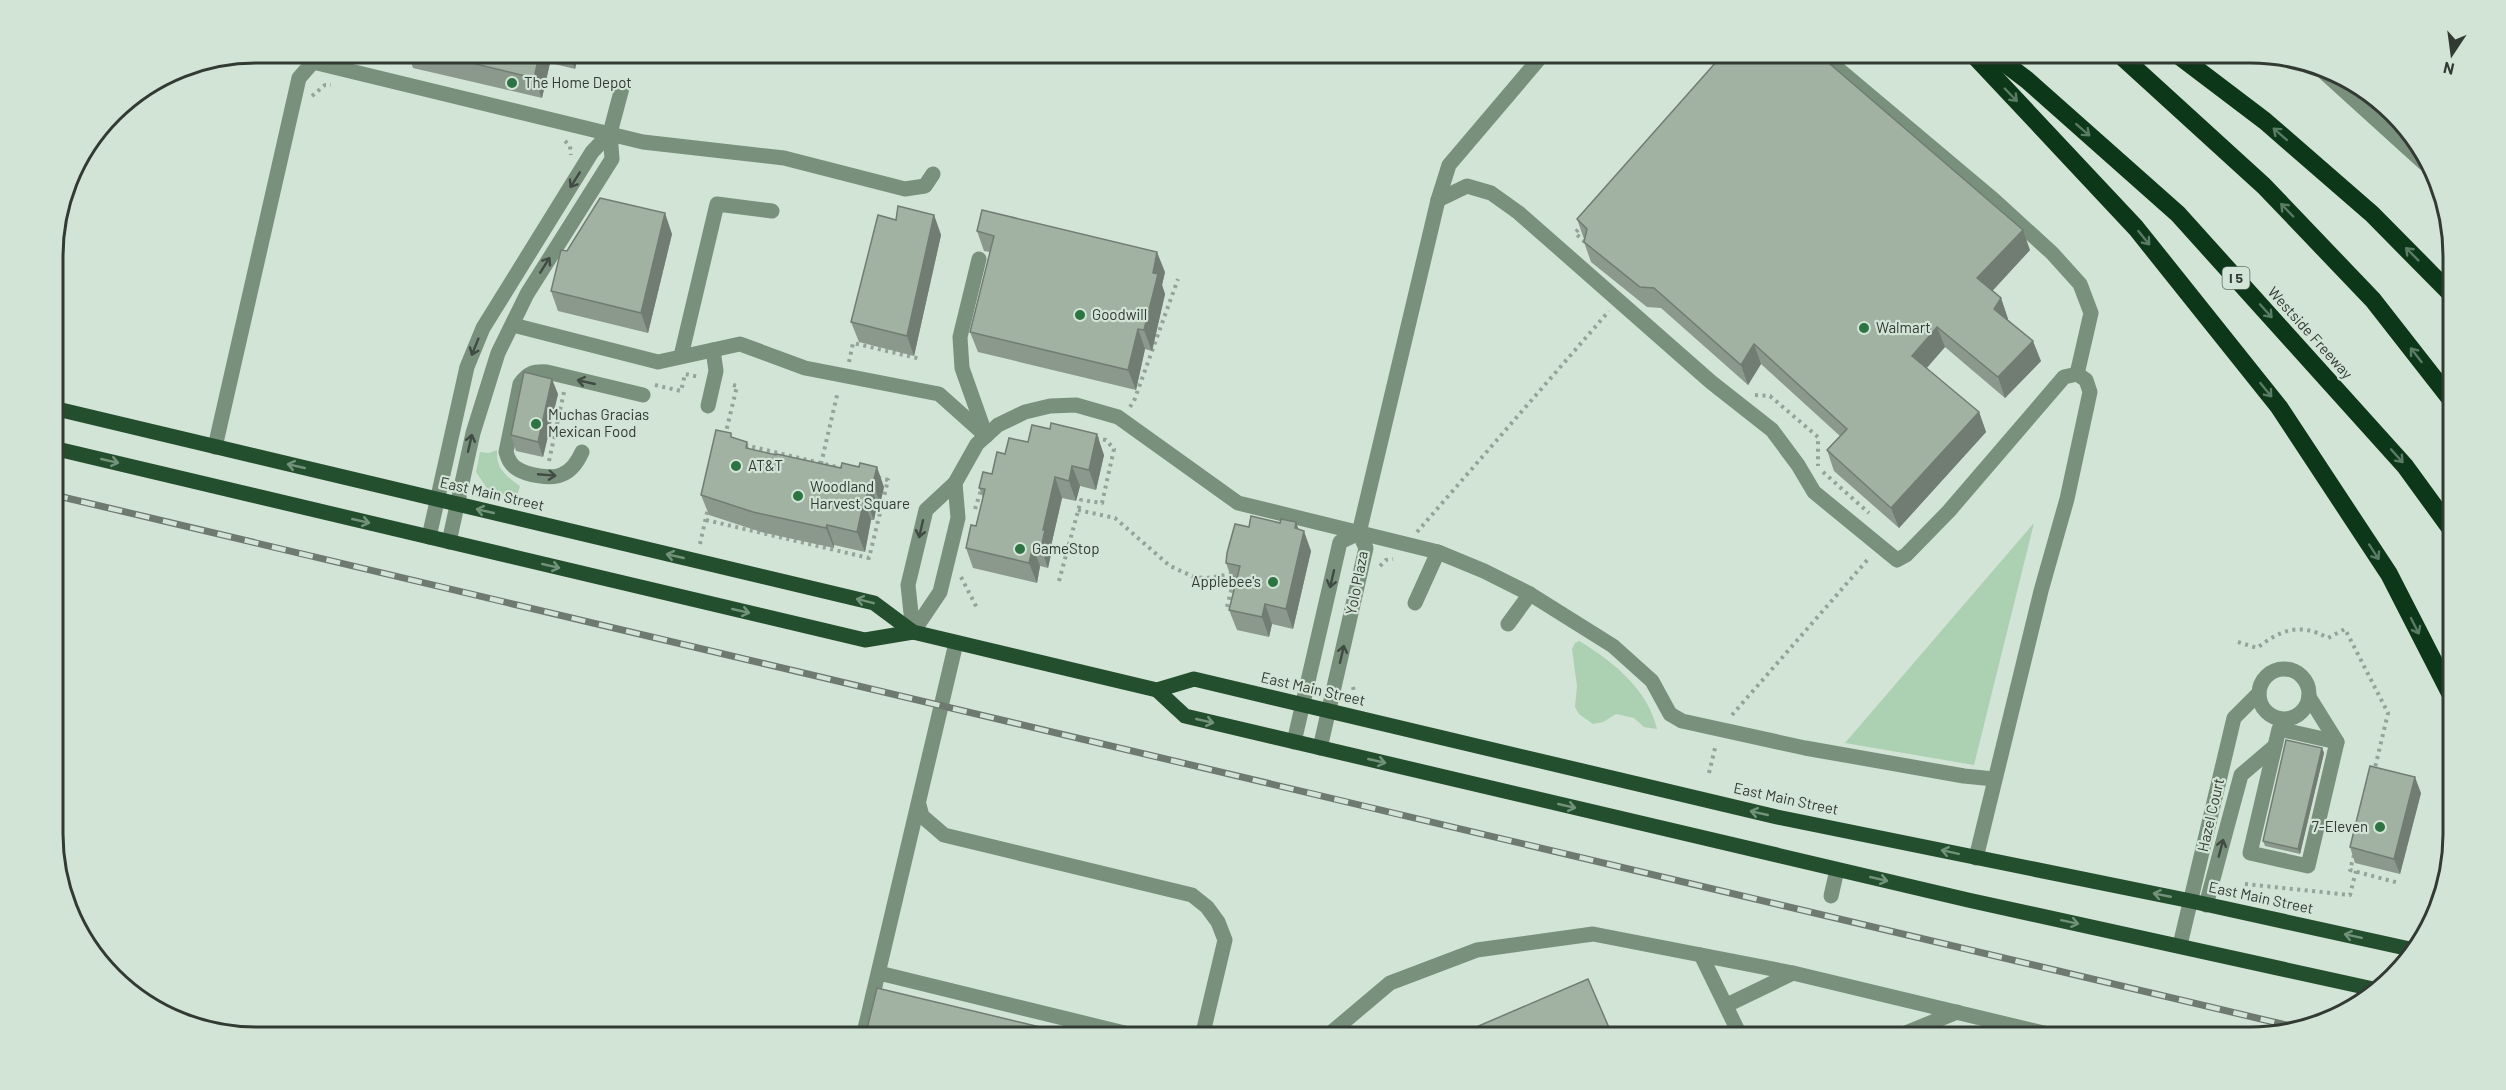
<svg xmlns="http://www.w3.org/2000/svg" width="2506" height="1090" viewBox="0 0 2506 1090" font-family="Barlow,sans-serif">
  <style>
    .green { fill: #abd0b2 }
    .lines { fill: none; stroke-linecap: round; stroke-linejoin: round }
    .path { stroke: #94a397; stroke-width: 4; stroke-dasharray: 3 4.5; stroke-linecap: butt }
    .minor { stroke: #79907d; stroke-width: 15 }
    .major { stroke: #234f2f; stroke-width: 15 }
    .highway { stroke: #0c3719; stroke-width: 18 }
    .rail-casing { stroke: #6e7970; stroke-width: 7 }
    .rail { stroke: #d2e4d5; stroke-width: 4.5; stroke-dasharray: 14; stroke-linecap: butt }
    .wall { fill: #8a998c }
    .shaded-wall { fill: #717d72 }
    .building { fill: #a1b2a3; stroke: #717d72; stroke-width: 1.5 }
    .oneway { stroke: #5b7c64 }
    .oneway2 { stroke: #404b43 }
    .oneway3 { stroke: #72927a }
    .poi-dot { fill: #2c7441; stroke: #d2e4d5; stroke-width: 2 }
    .labels { text-anchor: middle; stroke-width: 4.5; stroke-linejoin: round; paint-order: stroke }
    .shield { fill: #d2e4d5; stroke: #626d64; stroke-width: 1.5 }
    .shield-label { font-size: 14px; font-weight: bold; fill: #323a34 }
    .poi-label { font-size: 15px; fill: #323a34; stroke: #d2e4d5; text-anchor: start }
    .street-label { font-size: 15px; fill: #323a34; stroke: #d2e4d5 }
    .rim { fill: none; stroke: #323a34; stroke-width: 3 }
  </style>
  <rect width="100%" height="100%" fill="#d2e4d5"/>
  <g class="green">
    <path d="M497,450C496,469 505,475 520,486L517,497L489,491L476,472L480,452L489,453Z"/>
    <polygon points="2034,523 1974,765 1845,743"/>
    <path d="M1579,641C1613,661 1648,690 1657,729L1644,727L1634,718L1616,714L1603,722L1593,724L1579,714L1575,707L1577,686L1572,649L1575,643Z"/>
  </g>
  <g class="lines">
    <g class="path">
      <polyline points="312,96 325,85 331,85"/>
      <polyline points="565,141 570,146 571,155"/>
      <polyline points="1583,224 1575,233 1587,244"/>
      <polyline points="849,362 853,343 921,359"/>
      <polyline points="655,385 681,391 685,374 699,377"/>
      <polyline points="1755,395 1770,396 1818,437 1818,466"/>
      <polyline points="1130,407 1134,401 1178,279"/>
      <polyline points="725,436 737,386 730,384"/>
      <polyline points="745,445 845,469"/>
      <polyline points="549,461 564,392"/>
      <polyline points="821,464 838,391"/>
      <polyline points="1823,472 1869,513"/>
      <polyline points="975,509 982,487"/>
      <polyline points="1078,510 1115,518 1170,566 1194,577 1207,578 1232,574"/>
      <polyline points="706,520 869,558 888,480 876,477"/>
      <polyline points="1417,532 1609,311"/>
      <polyline points="700,544 708,508"/>
      <polyline points="1380,566 1386,560 1393,559"/>
      <polyline points="961,577 977,608"/>
      <polyline points="1059,581 1081,500 1102,503 1114,449 1106,440 1095,438"/>
      <polyline points="1227,607 1234,579"/>
      <path d="M2238,642L2257,648C2281,630 2299,622 2328,638L2345,629L2388,713L2374,772"/>
      <polyline points="1353,687 1355,696"/>
      <polyline points="1732,715 1869,558"/>
      <polyline points="1709,773 1716,744"/>
      <polyline points="2354,855 2350,870 2399,883"/>
      <polyline points="2245,884 2350,895 2356,871"/>
    </g>
    <g class="minor">
      <polyline points="1818,52 1994,200 2052,253 2080,284 2091,313 2077,374"/>
      <polyline points="313,62 643,142 784,158 905,189 925,186 933,174"/>
      <polyline points="2317,66 2424,163"/>
      <polyline points="1438,200 1467,186 1491,193 1519,213 1711,382 1772,430 1798,465 1814,492 1897,560 1906,555 1949,511 2064,377 2077,374 2086,380 2090,392 2067,499 2041,591 1976,858"/>
      <polyline points="979,259 960,337 962,368 985,433"/>
      <polyline points="513,325 658,362 740,344 805,368 939,394 986,436"/>
      <polyline points="681,356 717,204 772,211"/>
      <polyline points="708,406 716,371 713,350"/>
      <polyline points="215,447 299,78 313,62 315,52"/>
      <path d="M582,452C578,461 572,470 563,474C552,480 526,475 516,468C510,464 508,459 506,452L520,384C528,373 534,371 547,372L643,395"/>
      <polyline points="1359,533 1438,200 1449,165 1545,52"/>
      <polyline points="429,537 467,367 483,328 592,152 610,133"/>
      <polyline points="449,542 473,433 498,353 527,294 612,159 610,133 622,88"/>
      <polyline points="1415,603 1438,552"/>
      <polyline points="1508,624 1530,594"/>
      <polyline points="913,632 908,585 926,510 955,483 977,444 998,425 1025,412 1050,406 1076,405 1118,417 1238,503 1438,552 1484,571 1530,594 1613,646 1652,681 1670,714 1682,721 1805,748 1964,776 1994,779"/>
      <polyline points="913,632 940,592 958,518 955,483"/>
      <circle cx="2284" cy="694" r="25"/>
      <polyline points="2309,697 2337,742"/>
      <polygon points="2279,729 2337,742 2308,866 2250,853"/>
      <polyline points="1294,742 1340,542 1359,533"/>
      <polyline points="1320,748 1366,548 1359,533"/>
      <polyline points="919,805 922,816 944,835 1192,895 1207,907 1218,922 1225,940 1202,1037"/>
      <polyline points="1831,896 1837,870"/>
      <polyline points="2206,905 2241,775 2275,746"/>
      <polyline points="2180,945 2234,718 2259,693"/>
      <polyline points="879,973 1141,1037"/>
      <polyline points="1727,1005 1793,973"/>
      <polyline points="863,1037 956,643"/>
      <polyline points="1326,1037 1390,983 1477,950 1593,934 1701,955"/>
      <polyline points="1741,1037 1701,955 1793,973 2060,1037"/>
      <polyline points="1896,1037 1957,1012"/>
    </g>
    <g class="major">
      <polyline points="53,408 874,603 913,632 1157,690 1194,679 1777,817 2191,901 2410,949"/>
      <polyline points="53,448 865,640 913,632"/>
      <polyline points="1157,690 1185,716 1968,900 2378,990"/>
    </g>
    <g class="highway">
      <polyline points="1971,52 2136,228 2279,407 2389,574 2453,699"/>
      <polyline points="1990,52 2027,80 2178,214 2405,466 2453,532"/>
      <polyline points="2117,52 2264,186 2373,300 2452,401"/>
      <polyline points="2174,52 2265,121 2372,214 2452,295"/>
    </g>
    <defs>
      <polyline id="rail" points="54,495 2303,1029"/>
    </defs>
    <use href="#rail" class="rail-casing"/>
    <use href="#rail" class="rail"/>
  </g>
  <g class="wall">
    <polygon points="408,52 579,52 575,69 550,63 542,98 413,68"/>
    <polygon points="584,52 630,52 628,62"/>
    <polygon points="934,215 941,235 914,356 859,342 851,322 896,220"/>
    <polygon points="1577,219 2030,250 1992,291 2001,298 2008,319 2008,320 2041,361 2005,398 1945,347 1926,368 1979,412 1986,432 1899,528 1834,471 1827,450 1840,436 1761,364 1748,385 1661,308 1647,307 1591,262 1584,242 1584,239"/>
    <polygon points="977,231 1165,272 1162,285 1165,294 1152,351 1145,349 1136,390 978,352 970,332 990,252 984,251"/>
    <polygon points="672,234 648,333 558,311 551,291 567,251"/>
    <polygon points="558,394 543,457 516,451 511,435"/>
    <polygon points="732,438 747,442 749,449 884,487 880,504 877,504 874,520 871,520 865,552 834,545 834,548 761,532 709,515 701,495"/>
    <polygon points="1028,442 1104,455 1096,490 1080,486 1076,501 1062,498 1051,546 1052,550 1048,568 1040,566 1037,583 973,568 966,548 976,526 983,497 979,488 992,474 1005,454"/>
    <polygon points="1299,529 1311,551 1293,629 1272,624 1269,637 1237,630 1229,610 1236,583 1233,583 1226,563"/>
    <polygon points="2322,748 2324,753 2300,854 2265,846 2263,841"/>
    <polygon points="2421,793 2400,874 2355,863 2350,847"/>
  </g>
  <g class="shaded-wall">
    <polygon points="540,52 546,52 550,63 542,98 534,78"/>
    <polygon points="569,52 579,52 575,69"/>
    <polygon points="624,52 630,52 628,62"/>
    <polygon points="665,213 672,234 648,333 641,313"/>
    <polygon points="934,215 941,235 914,356 907,336"/>
    <polygon points="2023,230 2030,250 1985,299 1977,278"/>
    <polygon points="1157,252 1165,272 1162,285 1165,294 1152,351 1144,330 1153,273"/>
    <polygon points="2001,298 2008,319 2002,330 1994,309"/>
    <polygon points="1937,327 1945,347 1919,377 1912,356"/>
    <polygon points="1138,329 1145,349 1136,390 1128,370"/>
    <polygon points="2033,341 2041,361 2005,398 1998,377"/>
    <polygon points="1754,344 1761,364 1748,385 1741,365"/>
    <polygon points="552,379 558,394 543,457 538,442"/>
    <polygon points="1979,412 1986,432 1899,528 1891,508"/>
    <polygon points="1097,434 1104,455 1096,490 1089,470"/>
    <polygon points="1072,466 1080,486 1076,501 1069,481"/>
    <polygon points="877,467 884,487 880,504 873,483"/>
    <polygon points="1055,477 1062,498 1051,546 1052,550 1048,568 1041,548 1043,530"/>
    <polygon points="870,483 877,504 874,520 866,500"/>
    <polygon points="864,500 871,520 865,552 857,532"/>
    <polygon points="1296,522 1302,539 1304,531 1311,551 1293,629 1286,609"/>
    <polygon points="827,525 834,545 834,548 826,528"/>
    <polygon points="1033,546 1040,566 1037,583 1029,563"/>
    <polygon points="1265,604 1272,624 1269,637 1262,617"/>
    <polygon points="2322,748 2324,753 2300,854 2298,849"/>
    <polygon points="2415,777 2421,793 2400,874 2394,859"/>
  </g>
  <g class="building">
    <polygon points="426,52 540,52 534,78"/>
    <polygon points="1725,52 1816,52 2023,230 1977,278 2001,298 1994,309 2033,341 1998,377 1937,327 1912,356 1979,412 1891,508 1827,450 1847,429 1754,344 1741,365 1654,288 1640,287 1584,242 1587,229 1577,219"/>
    <polygon points="600,198 665,213 641,313 551,291 561,250 567,251"/>
    <polygon points="898,206 934,215 907,336 851,322 878,215 896,220"/>
    <polygon points="982,210 1157,252 1153,273 1158,274 1144,330 1138,329 1128,370 970,332 994,236 977,231"/>
    <polygon points="524,372 552,379 538,442 511,435"/>
    <polygon points="1051,423 1097,434 1089,470 1072,466 1069,481 1055,477 1043,530 1045,530 1041,548 1033,546 1029,563 966,548 971,525 976,526 985,489 979,488 983,472 992,474 997,452 1005,454 1009,438 1028,442 1032,425 1050,429"/>
    <polygon points="716,430 731,433 731,437 747,442 746,448 776,455 777,454 841,468 842,463 859,467 860,463 877,467 873,483 870,483 866,500 864,500 857,532 827,525 826,528 753,512 701,495"/>
    <polygon points="1251,516 1280,523 1281,519 1296,522 1295,528 1304,531 1286,609 1265,604 1262,617 1229,610 1240,566 1226,563 1227,553 1235,524 1249,527"/>
    <polygon points="2286,740 2322,748 2298,849 2263,841"/>
    <polygon points="2370,766 2415,777 2394,859 2350,847"/>
    <polygon points="1588,979 1613,1037 1453,1037"/>
    <polygon points="877,988 1082,1037 865,1037"/>
  </g>
  <defs><path id="oneway-shaft" d="M-6 0H5M1.5-3L5.5 0L1.5 3" fill="none" stroke-width="1.6" stroke-linecap="round" stroke-linejoin="round" transform="scale(1.5)"/></defs>
  <g class="oneway">
    <use href="#oneway-shaft" transform="translate(2011 95) rotate(46)"/>
    <use href="#oneway-shaft" transform="translate(2083 130) rotate(41)"/>
    <use href="#oneway-shaft" transform="translate(2280 134) rotate(-139)"/>
    <use href="#oneway-shaft" transform="translate(2287 210) rotate(-134)"/>
    <use href="#oneway-shaft" transform="translate(2144 238) rotate(51)"/>
    <use href="#oneway-shaft" transform="translate(2412 254) rotate(-135)"/>
    <use href="#oneway-shaft" transform="translate(2266 311) rotate(48)"/>
    <use href="#oneway-shaft" transform="translate(2416 355) rotate(-128)"/>
    <use href="#oneway-shaft" transform="translate(2266 390) rotate(51)"/>
    <use href="#oneway-shaft" transform="translate(2397 456) rotate(48)"/>
    <use href="#oneway-shaft" transform="translate(2374 552) rotate(57)"/>
    <use href="#oneway-shaft" transform="translate(2415 626) rotate(63)"/>
  </g>
  <g class="oneway2">
    <use href="#oneway-shaft" transform="translate(575 180) rotate(122)"/>
    <use href="#oneway-shaft" transform="translate(545 265) rotate(-58)"/>
    <use href="#oneway-shaft" transform="translate(475 347) rotate(112)"/>
    <use href="#oneway-shaft" transform="translate(586 382) rotate(-167)"/>
    <use href="#oneway-shaft" transform="translate(470 443) rotate(-77)"/>
    <use href="#oneway-shaft" transform="translate(547 475) rotate(5)"/>
    <use href="#oneway-shaft" transform="translate(921 529) rotate(103)"/>
    <use href="#oneway-shaft" transform="translate(1332 579) rotate(103)"/>
    <use href="#oneway-shaft" transform="translate(1342 654) rotate(-77)"/>
    <use href="#oneway-shaft" transform="translate(2221 848) rotate(-75)"/>
  </g>
  <g class="oneway3">
    <use href="#oneway-shaft" transform="translate(110 461) rotate(13)"/>
    <use href="#oneway-shaft" transform="translate(296 466) rotate(-167)"/>
    <use href="#oneway-shaft" transform="translate(485 511) rotate(-167)"/>
    <use href="#oneway-shaft" transform="translate(361 521) rotate(13)"/>
    <use href="#oneway-shaft" transform="translate(675 556) rotate(-167)"/>
    <use href="#oneway-shaft" transform="translate(551 566) rotate(13)"/>
    <use href="#oneway-shaft" transform="translate(865 601) rotate(-166)"/>
    <use href="#oneway-shaft" transform="translate(741 611) rotate(13)"/>
    <use href="#oneway-shaft" transform="translate(1205 721) rotate(13)"/>
    <use href="#oneway-shaft" transform="translate(1377 761) rotate(13)"/>
    <use href="#oneway-shaft" transform="translate(1567 806) rotate(13)"/>
    <use href="#oneway-shaft" transform="translate(1759 813) rotate(-167)"/>
    <use href="#oneway-shaft" transform="translate(1950 852) rotate(-168)"/>
    <use href="#oneway-shaft" transform="translate(1879 879) rotate(13)"/>
    <use href="#oneway-shaft" transform="translate(2162 895) rotate(-169)"/>
    <use href="#oneway-shaft" transform="translate(2070 922) rotate(12)"/>
    <use href="#oneway-shaft" transform="translate(2353 936) rotate(-168)"/>
  </g>
  <g class="poi-dot">
    <circle cx="512" cy="83" r="6"/>
    <circle cx="1080" cy="315" r="6"/>
    <circle cx="1864" cy="328" r="6"/>
    <circle cx="536" cy="424" r="6"/>
    <circle cx="736" cy="466" r="6"/>
    <circle cx="798" cy="496" r="6"/>
    <circle cx="1020" cy="549" r="6"/>
    <circle cx="1273" cy="582" r="6"/>
    <circle cx="2380" cy="827" r="6"/>
  </g>
  <g class="labels">
    <rect class="shield" x="2222.5" y="267" width="27" height="22" rx="4.5"/>
    <g class="shield-label">
      <text x="2236" y="283">I 5</text>
    </g>
    <g class="poi-label">
      <text x="524" y="88">The Home Depot</text>
      <text x="1092" y="320">Goodwill</text>
      <text x="1876" y="333">Walmart</text>
      <text x="548" y="420">Muchas Gracias<tspan x="548" dy="17">Mexican Food</tspan></text>
      <text x="748" y="471">AT&amp;T</text>
      <text x="810" y="492">Woodland<tspan x="810" dy="17">Harvest Square</tspan></text>
      <text x="1032" y="554">GameStop</text>
      <text x="1261" y="587" text-anchor="end">Applebee's</text>
      <text x="2368" y="832" text-anchor="end">7-Eleven</text>
    </g>
    <g class="street-label">
      <text transform="translate(2310 333) rotate(48)" y="5">Westside Freeway</text>
      <text transform="translate(492 494) rotate(13)" y="5">East Main Street</text>
      <text transform="translate(1357 583) rotate(-79)" y="5">Yolo Plaza</text>
      <text transform="translate(1313 689) rotate(13)" y="5">East Main Street</text>
      <text transform="translate(1786 799) rotate(12)" y="5">East Main Street</text>
      <text transform="translate(2211 815) rotate(-77)" y="5">Hazel Court</text>
      <text transform="translate(2261 898) rotate(12)" y="5">East Main Street</text>
    </g>
  </g>
  <path d="M0 0H2506V1090H0ZM256 63H2250A193 193 0 0 1 2443 256V834A193 193 0 0 1 2250 1027H256A193 193 0 0 1 63 834V256A193 193 0 0 1 256 63Z" fill="#d2e4d5" fill-rule="evenodd"/>
  <path class="rim" d="M256 63H2250A193 193 0 0 1 2443 256V834A193 193 0 0 1 2250 1027H256A193 193 0 0 1 63 834V256A193 193 0 0 1 256 63Z"/>
  <g transform="translate(2452 54) rotate(193)" stroke="#d2e4d5" stroke-width="4.5" paint-order="stroke">
  <path d="M0-4.5L10 22L0 15L-10 22Z" fill="#323a34"/>
  <text y="-9" font-size="16" font-weight="bold" text-anchor="middle" fill="#323a34">N</text>
  </g>
</svg>
